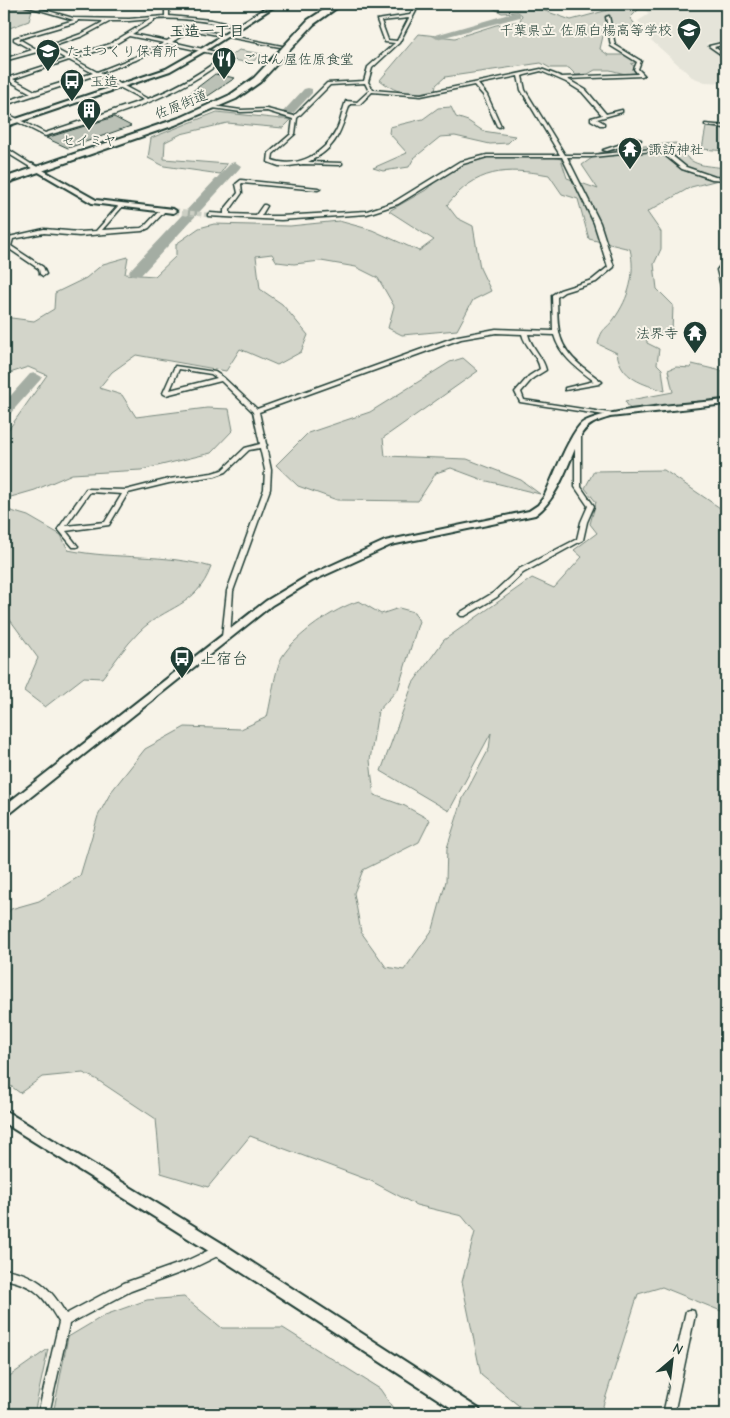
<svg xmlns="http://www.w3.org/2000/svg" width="730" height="1418" viewBox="0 0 730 1418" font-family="'Comic Neue','Klee One',sans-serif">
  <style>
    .built { fill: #e5e4d9 }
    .green { fill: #d3d5ca; stroke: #79897f }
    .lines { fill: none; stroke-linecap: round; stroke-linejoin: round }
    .river { fill: #a4ada3; fill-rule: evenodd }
    .building { fill: #bbc1b6; stroke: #1f3d34 }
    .minor-tunnel { stroke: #cccfc4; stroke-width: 4.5; stroke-dasharray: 4.5 2.5; stroke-linecap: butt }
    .tertiary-tunnel { stroke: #cccfc4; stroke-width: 6; stroke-dasharray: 6 3; stroke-linecap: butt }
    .minor-casing { stroke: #1f3d34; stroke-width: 3 }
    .tertiary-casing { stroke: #1f3d34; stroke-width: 4 }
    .trunk-casing { stroke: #1f3d34; stroke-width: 4 }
    .minor { fill: #f7f3e8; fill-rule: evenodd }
    .tertiary { fill: #f7f3e8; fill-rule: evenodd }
    .trunk { fill: #f7f3e8; fill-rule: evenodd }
    .labels { text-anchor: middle; stroke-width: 4; stroke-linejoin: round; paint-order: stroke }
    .far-poi-label { font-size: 14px; fill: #1f3d34; stroke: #f7f3e8; text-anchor: start }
    .far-street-label { font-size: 14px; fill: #1f3d34; stroke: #f7f3e8 }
    .far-neighbourhood-label { font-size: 15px; font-weight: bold; fill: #1f3d34; stroke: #f7f3e8 }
    .poi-label { font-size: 16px; fill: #1f3d34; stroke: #f7f3e8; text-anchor: start }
  </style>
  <rect width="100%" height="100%" fill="#f7f3e8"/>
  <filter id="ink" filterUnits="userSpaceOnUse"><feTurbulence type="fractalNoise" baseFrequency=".02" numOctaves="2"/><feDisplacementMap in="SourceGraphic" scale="10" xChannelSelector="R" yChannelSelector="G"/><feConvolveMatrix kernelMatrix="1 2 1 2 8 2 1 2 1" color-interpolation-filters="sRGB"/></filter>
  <g filter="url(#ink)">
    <polygon class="built" points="666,4 714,4 726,10 726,41 706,43 726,58 726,83 705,82 692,77 641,31 646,30 638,21 649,14 642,7"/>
    <g class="green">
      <path d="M490,4H525L571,20L612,9L613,4H644L630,18L638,28L620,26L613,28V34L603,36L600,49L608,55H628L642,60L631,64L643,72L625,74L610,70H595L588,74L576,75L569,68H550L541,63L445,77L436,85L435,92C411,94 400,96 380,80L419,34L455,38L496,25L520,21L522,15L518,12L502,13L487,5Z"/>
      <polygon points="4,7 32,9 29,21 4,30"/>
      <polygon points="239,50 262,54 251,63 227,59"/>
      <polygon points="451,107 456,117 468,121 483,131 515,136 508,143 490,144 455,136 440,137 414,158 409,167 383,171 373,168 407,153 389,133 390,127 423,119 438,108"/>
      <polygon points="217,112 291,120 283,128 227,123 181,134 165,142 164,159 227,164 220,174 164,166 148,158 151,138"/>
      <polygon points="706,127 726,129 726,151 702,149"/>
      <path d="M676,143C690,167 701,165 726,168V178L691,187L647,212L661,232V249L654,264L657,289L673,305L672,333L647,335V343L659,349L657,364L662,369L665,391C643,384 621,379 617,353L598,344C602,327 605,331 614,319C629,298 636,274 630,249L589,239L578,199L562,194L549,175C505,167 476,169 447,205L457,218L473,226L480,268L491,291L473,300L457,330L402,335L388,328L394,306L378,278L356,267L321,261L294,264L277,262L272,254L256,256L260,289L282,304L308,335L301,352L277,365L240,349L226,371L136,355L112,372L99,388L122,395L136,417L207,408L229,409L233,430L211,453L141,470L72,474L35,490L4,499V436L47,375L28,367L4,375V317L34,321L54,309L55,293L86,278L103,264L128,257L125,274L155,276L176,256V244L199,228L214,224L290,226L339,221L372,230L419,251L434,240L389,211L426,190L446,172L463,163L487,157H553L561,159L567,178L598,189L582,165L599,153L634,147Z"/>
      <polygon points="463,358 478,371 383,438 385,456 467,459 521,480 540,494 483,480 451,468 436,473 418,501 337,500 298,486 276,465 308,433 370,412 450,362"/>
      <polygon points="692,364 726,372 726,398 630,409 625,401 673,392 668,370 676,367 691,368"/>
      <path d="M664,470L726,512V895L720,904L726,909V1313L662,1287L638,1294L602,1409L594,1414H529L481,1375L462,1282L475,1232L462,1216L416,1205L371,1181L250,1136L208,1187L161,1173L156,1119L96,1079L83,1073L42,1077L20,1093L4,1081V918L11,909L39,901L80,876L98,816L111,792L145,749L185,727L241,729L267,717C271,702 275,669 282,657C295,635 335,608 359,601L381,614L399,608L414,612L419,621L398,689L378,711L370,760L374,795L405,806L430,820L419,842L363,870L354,893L361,932L386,967L404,970L433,929L446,881L447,848L463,798L489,749L491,733L449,811L381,771L413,683L444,640L532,578L554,588L582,557L574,550L597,533L590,524L596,502L585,488L594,471Z"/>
      <path d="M8,510L28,516L61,535L68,550C116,560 165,553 211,567C196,608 166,605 139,632C125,646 114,663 102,678L84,677L45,707L24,691L38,658L8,617L4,615V513Z"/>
      <polygon points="184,1297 222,1328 283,1328 380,1389 397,1414 53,1414 68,1337 105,1315 147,1300"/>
      <polygon points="48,1349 34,1414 4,1414 4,1380"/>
    </g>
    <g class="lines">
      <g class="river">
        <polygon points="516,12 520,13 520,17 437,39 432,36"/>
        <polygon points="308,88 312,89 312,93 287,120 279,120 279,116 304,89"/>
        <polygon points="235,162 241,166 239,169 141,275 131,275 129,272 131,269 231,163"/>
        <polygon points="35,373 42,377 40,380 9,415 4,416 4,403 30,374"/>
      </g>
    </g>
    <g class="building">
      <polygon points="215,74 235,78 205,98 190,93"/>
      <polygon points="114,117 131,126 68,148 46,138"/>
    </g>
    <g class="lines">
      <polyline class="minor-tunnel" points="190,213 210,215"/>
      <polyline class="tertiary-tunnel" points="173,211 190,213"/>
      <defs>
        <g id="minor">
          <path d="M19,4H24L73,18L129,19L165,16V4H169V16L211,20L241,27L239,28C211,22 183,17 154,19V21L132,34L167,41L186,29L179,28L178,27L180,26L282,46L280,47L191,30L172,42L229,55C183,97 104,119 45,136L4,115V112L45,133L144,100L96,75L8,104L6,110L4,111V102L31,93L4,78V75L10,77L66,59L45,47L81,34L105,21L78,20L77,22L19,39L36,49L40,50L37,52L4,61V59L32,50L14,40V38L74,20ZM151,19L110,44L70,57L51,47L83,36L111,21H129ZM129,36L164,43L133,58L97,72L73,59L112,46ZM168,44L224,56C200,74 176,88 148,99L100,73L136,60ZM69,60L93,73L35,91L13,79Z"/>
          <polygon points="253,4 258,4 270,8 268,9"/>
          <path d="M413,10L416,11L399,43L372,68L368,82L373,90L421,94L541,69L562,77L638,74L634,69L637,62L611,46L606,17L609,16L615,45L641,61L638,69L644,75L642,76L567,79L586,90L606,114L622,110V112L597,119L604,123V125H600L591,120V118L602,115L582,92L566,82L541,71L525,75L522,76L525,90L565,155H592L653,149L670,154L686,167L715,177L726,178V180L712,179L682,169L666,156L653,151L592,157H567L600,223L614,267L596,282L564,292L557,297C558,326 555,343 580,365C587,371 595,376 602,382L599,384L565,390V388L594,381C577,368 560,356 554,335L528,334C531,348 543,356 546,370L533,378L521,392L524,400L609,413L611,414V416L520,402L515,392L529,376L540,369C538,355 525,347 522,334L496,333L461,339L259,412L266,444L267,445L266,446L271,470L270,489L233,591L230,637L229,639H223L222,637L227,591L264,489L265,470L260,448L249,450L226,472L215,476L169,483L128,493L109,525L66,531L77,545L78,546L77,547H73L58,529L86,489L126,490L169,479L212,473L222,470L245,448L260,444L253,412L221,381L166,395L164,394L163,393L175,366L215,372L224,378L257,409L458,336L496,329L553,331L552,295L560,290L592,280L608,267L594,223L562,157H487L463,164L398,204L367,214L281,220L208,216V214L210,213L224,214V210L238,193L236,184L241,180L318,188L320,189L318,190L242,183L241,184L242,193L230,210V214L256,215L263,205H265L267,206L261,216H281L367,211L394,202L459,162L487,155H560L521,90L518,76L478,84L487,95L501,126L499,127L497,126L483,95L474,85L421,96L372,92L360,104H350C340,131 338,148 308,162L342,163V164L340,165L303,164L289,166H279L268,162L269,153L291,134L293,119L267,111L241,112L213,108L211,107L213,106L241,110L267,109L294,116L327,83L364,81L368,67L395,43L385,42L377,20L410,15ZM409,18L397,41L388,40L381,21ZM365,83L369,91L357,102L346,101C342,111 341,122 336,131C324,154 297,169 272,160L273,154L295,134L297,118L330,85ZM179,369L211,374L217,378L170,390ZM90,492L122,494L105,522L66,526Z"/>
          <polygon points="726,42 726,44 714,47 726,55 726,58 709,46"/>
          <polygon points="705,124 726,126 726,128 707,126 705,125"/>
          <polygon points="637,139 641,140 607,151 603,150"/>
          <polygon points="4,148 6,148 34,166 30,167 4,151"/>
          <polygon points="119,205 123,206 102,230 141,228 145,226 161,209 166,210 149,228 142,231 79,236 44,233 13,239 11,246 43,267 46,274 43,276 40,274 39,269 5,246 9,237 44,229 79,232 96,231"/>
          <polygon points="726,260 726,265 723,270 726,284 726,296 723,294 717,270 724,261"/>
          <polygon points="578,431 581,433 581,487 594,506 587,522 583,540 523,573 497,597 465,616 461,616 459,614 461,612 493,593 519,569 577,539 581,522 588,506 575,487 575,433"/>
          <path d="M220,1245L224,1247L225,1250L224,1253L193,1268L131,1291L69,1324L49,1414H38L59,1322C43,1295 35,1285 4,1279V1269C36,1274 50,1287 66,1314L124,1283L186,1261Z"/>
          <polygon points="690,1310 694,1311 695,1315 674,1414 663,1414 685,1315 686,1311"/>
        </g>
        <g id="tertiary">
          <polygon points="272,4 278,4 205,51 170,71 4,127 4,123 166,69 201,49"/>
          <polygon points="32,164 96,200 173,209 176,211 173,213 92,203 30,167 29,166"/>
          <path d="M726,400V404L610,417C598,421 589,423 582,433C570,458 558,500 535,515L391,545L312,581L272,605L8,815L4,816V806L266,601L306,577L385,541L529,511L538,505L544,497C553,478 567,440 580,425C594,409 699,403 726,400Z"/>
          <polygon points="4,1110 225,1245 479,1409 481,1414 461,1414 215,1255 4,1123"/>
        </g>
        <polygon id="trunk" points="333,4 342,4 314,24 260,82 236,99 175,125 4,184 4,178 182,117 230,95 254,78 308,20"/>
      </defs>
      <use href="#minor" class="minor-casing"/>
      <use href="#tertiary" class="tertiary-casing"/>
      <use href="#trunk" class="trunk-casing"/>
      <use href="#minor" class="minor"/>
      <use href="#tertiary" class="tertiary"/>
      <use href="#trunk" class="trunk"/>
    </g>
  </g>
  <defs>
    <symbol id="school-pin" viewBox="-11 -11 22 30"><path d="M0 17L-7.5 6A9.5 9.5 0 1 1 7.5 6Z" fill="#1f3d34" stroke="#f7f3e8"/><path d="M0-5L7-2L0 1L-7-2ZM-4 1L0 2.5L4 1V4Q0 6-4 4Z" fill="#fff"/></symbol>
    <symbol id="restaurant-pin" viewBox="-11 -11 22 30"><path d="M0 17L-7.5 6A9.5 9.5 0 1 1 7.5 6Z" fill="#1f3d34" stroke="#f7f3e8"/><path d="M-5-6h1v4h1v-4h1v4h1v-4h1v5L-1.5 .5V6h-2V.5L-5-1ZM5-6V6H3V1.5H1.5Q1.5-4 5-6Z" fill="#fff"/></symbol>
    <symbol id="bus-pin" viewBox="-11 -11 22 30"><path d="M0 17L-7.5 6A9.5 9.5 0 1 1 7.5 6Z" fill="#1f3d34" stroke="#f7f3e8"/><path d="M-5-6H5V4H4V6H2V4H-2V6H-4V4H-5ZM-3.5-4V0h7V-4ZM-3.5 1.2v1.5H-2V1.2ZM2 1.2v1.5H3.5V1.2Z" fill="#fff"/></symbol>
    <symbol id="building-pin" viewBox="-11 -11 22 30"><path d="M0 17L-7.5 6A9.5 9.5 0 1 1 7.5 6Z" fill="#1f3d34" stroke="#f7f3e8"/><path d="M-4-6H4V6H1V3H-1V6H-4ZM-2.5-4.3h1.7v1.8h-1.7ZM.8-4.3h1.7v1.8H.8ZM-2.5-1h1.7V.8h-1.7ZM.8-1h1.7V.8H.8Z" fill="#fff"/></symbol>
    <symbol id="temple-pin" viewBox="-11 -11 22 30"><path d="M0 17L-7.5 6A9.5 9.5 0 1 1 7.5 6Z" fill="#1f3d34" stroke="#f7f3e8"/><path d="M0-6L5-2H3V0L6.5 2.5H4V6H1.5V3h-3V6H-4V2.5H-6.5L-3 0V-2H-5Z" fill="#fff"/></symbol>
  </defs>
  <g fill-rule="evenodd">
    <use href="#school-pin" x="675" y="16" width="28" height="38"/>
    <use href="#school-pin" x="34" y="37" width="28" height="38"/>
    <use href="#restaurant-pin" x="210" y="45" width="28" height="38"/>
    <use href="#bus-pin" x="58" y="67" width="28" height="38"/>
    <use href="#building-pin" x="75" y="96" width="28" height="38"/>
    <use href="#temple-pin" x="616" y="135" width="28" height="38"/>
    <use href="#temple-pin" x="681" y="319" width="28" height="38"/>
    <use href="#bus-pin" x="168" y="644" width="28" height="38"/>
  </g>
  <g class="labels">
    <g class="far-poi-label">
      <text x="672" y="35" text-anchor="end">千葉県立 佐原白楊高等学校</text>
      <text x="66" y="56">たまつくり保育所</text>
      <text x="242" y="64">ごはん屋佐原食堂</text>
      <text x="90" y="86">玉造</text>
      <text x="89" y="145" text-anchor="middle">セイミヤ</text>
      <text x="648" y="154">諏訪神社</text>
      <text x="678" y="338" text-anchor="end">法界寺</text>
    </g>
    <g class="far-street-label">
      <text transform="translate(181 104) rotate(-22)" y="5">佐原街道</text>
    </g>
    <g class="far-neighbourhood-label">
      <text x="207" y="36">玉造一丁目</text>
    </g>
    <g class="poi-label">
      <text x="200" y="664">上宿台</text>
    </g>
  </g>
  <rect width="730" height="1418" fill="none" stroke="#f7f3e8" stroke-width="20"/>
  <rect x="10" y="10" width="710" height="1398" fill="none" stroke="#1f3d34" stroke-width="2" filter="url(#ink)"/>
  <g transform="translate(672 1360) rotate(28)" stroke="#f7f3e8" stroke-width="4" paint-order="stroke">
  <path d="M0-4L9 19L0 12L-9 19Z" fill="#1f3d34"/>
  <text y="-8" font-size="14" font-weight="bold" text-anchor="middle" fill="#1f3d34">N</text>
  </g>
</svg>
